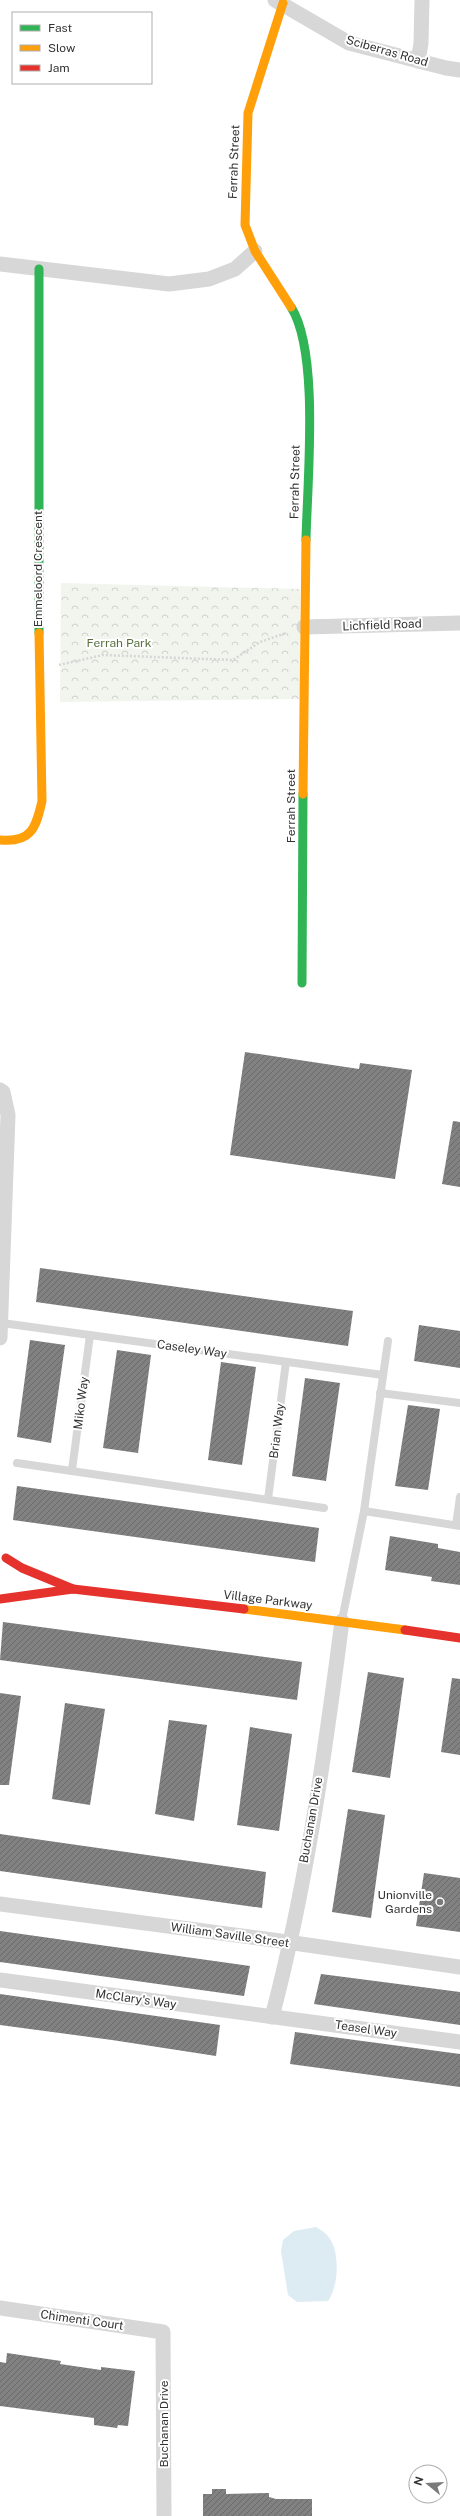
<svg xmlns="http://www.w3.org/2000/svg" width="460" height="2516" viewBox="0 0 460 2516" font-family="'Public Sans',sans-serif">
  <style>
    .forest { fill: url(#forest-crowns) }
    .water { fill: #ddebf3 }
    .building { fill: url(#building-hatch) }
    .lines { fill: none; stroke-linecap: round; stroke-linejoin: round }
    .path { stroke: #d6d6d6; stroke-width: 2.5; stroke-dasharray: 2 2; stroke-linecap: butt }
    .lane { stroke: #d7d7d7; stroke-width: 8 }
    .street { stroke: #d7d7d7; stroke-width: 15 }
    .fast { stroke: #30b455; stroke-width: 9 }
    .slow { stroke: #ff9f0a; stroke-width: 9 }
    .jam { stroke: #e5322d; stroke-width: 9 }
    .poi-dot { fill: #7a7a7a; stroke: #fff; stroke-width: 1.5 }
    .labels { text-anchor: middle; stroke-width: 4; stroke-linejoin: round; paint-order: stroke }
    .street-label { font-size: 12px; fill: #333; stroke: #fff }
    .park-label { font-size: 12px; fill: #56703f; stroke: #fff }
    .poi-label { font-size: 12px; fill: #333; stroke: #fff; text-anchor: end }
  </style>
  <defs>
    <pattern id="forest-crowns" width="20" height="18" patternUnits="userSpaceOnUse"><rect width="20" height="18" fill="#f1f5ed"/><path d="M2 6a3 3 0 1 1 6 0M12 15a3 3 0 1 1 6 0" fill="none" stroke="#cfd2cc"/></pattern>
    <pattern id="building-hatch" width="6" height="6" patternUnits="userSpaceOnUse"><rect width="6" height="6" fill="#818181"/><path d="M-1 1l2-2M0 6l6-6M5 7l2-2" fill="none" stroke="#6a6a6a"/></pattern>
  </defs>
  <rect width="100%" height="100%" fill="#fff"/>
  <polygon class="forest" points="61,583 300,589 300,699 60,702"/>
  <path class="water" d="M316,2227C319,2229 323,2231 326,2234C341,2248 339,2286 328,2301L297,2302L288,2295L281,2251L283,2240L294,2231Z"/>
  <g class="building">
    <polygon points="245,1052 359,1069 360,1063 412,1070 395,1179 230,1155"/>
    <polygon points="453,1121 460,1122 460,1187 442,1184"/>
    <polygon points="40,1268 353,1311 348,1346 36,1302"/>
    <polygon points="419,1325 460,1331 460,1368 414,1361"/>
    <polygon points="30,1340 65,1345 51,1443 17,1437"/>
    <polygon points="117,1350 151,1355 138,1453 103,1448"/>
    <polygon points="221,1362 256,1367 242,1465 208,1460"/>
    <polygon points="305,1378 340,1383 326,1481 292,1476"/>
    <polygon points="408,1405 440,1409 428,1490 395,1486"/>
    <polygon points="17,1486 319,1528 315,1562 13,1520"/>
    <polygon points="390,1536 438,1544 438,1548 460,1552 460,1585 431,1581 432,1577 385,1570"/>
    <polygon points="3,1622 302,1662 297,1700 0,1660"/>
    <polygon points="368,1672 404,1678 390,1778 352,1772"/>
    <polygon points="452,1678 460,1679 460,1755 441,1752"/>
    <polygon points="0,1693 21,1696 9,1785 0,1785"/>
    <polygon points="65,1703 105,1709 90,1805 52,1799"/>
    <polygon points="169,1720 207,1725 194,1821 155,1814"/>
    <polygon points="250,1727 292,1734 279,1831 237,1825"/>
    <polygon points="348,1809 385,1815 371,1918 332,1912"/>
    <polygon points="0,1834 266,1872 262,1908 0,1871"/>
    <polygon points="424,1873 460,1878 460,1932 416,1926"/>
    <polygon points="0,1931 250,1966 244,1996 0,1962"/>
    <polygon points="321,1974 460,1992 460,2025 314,2004"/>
    <polygon points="0,1994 220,2025 216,2056 112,2040 0,2025"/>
    <polygon points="295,2032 460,2054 460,2087 290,2064"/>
    <polygon points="7,2353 61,2361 60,2364 101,2370 101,2367 135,2371 128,2426 118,2425 117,2428 94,2425 94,2418 0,2406 0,2362 6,2363"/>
    <polygon points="212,2489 226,2489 226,2494 269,2493 269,2497 276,2499 312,2499 312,2516 203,2516 203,2494 212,2494"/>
  </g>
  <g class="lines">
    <polyline class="path" points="59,665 103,655 233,660 260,642 286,633"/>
    <g class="lane">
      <polyline points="2,1323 383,1375"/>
      <polyline points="380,1393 460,1403"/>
      <polyline points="17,1463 324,1508"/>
      <polyline points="72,1470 90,1335"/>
      <polyline points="268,1499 286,1362"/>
      <polyline points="364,1511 460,1526"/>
      <polyline points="456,1525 460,1497"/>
      <polyline points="342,1620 364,1511 388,1341"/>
    </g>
    <g class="street">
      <polyline points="275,0 349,43 446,68 460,70"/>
      <polyline points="418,61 421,43 422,0"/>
      <polyline points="0,264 169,284 209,279 235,269 255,251"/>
      <polyline points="304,627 460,623"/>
      <polyline points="0,1090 3,1092 8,1115 0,1338"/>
      <polyline points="0,1904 273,1940 460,1967"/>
      <polyline points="0,1980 460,2042"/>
      <path d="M272,2017C306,1888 325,1753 342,1621"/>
      <polyline points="0,2308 163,2332 164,2516"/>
    </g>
    <g class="fast">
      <polyline points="39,269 39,633"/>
      <path d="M291,307C320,352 307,484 306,540"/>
      <polyline points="302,983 303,794"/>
    </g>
    <g class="slow">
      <polyline points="283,3 248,113 245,225 255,251 291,307"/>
      <polyline points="303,794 306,540"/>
      <path d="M0,840C31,843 36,828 42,801L39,633"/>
      <polyline points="244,1609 405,1630"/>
    </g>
    <g class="jam">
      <polyline points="6,1558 22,1568 73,1589"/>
      <polyline points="0,1599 73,1589 244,1609"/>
      <polyline points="405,1630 460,1638"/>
    </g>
  </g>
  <circle class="poi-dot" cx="440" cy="1902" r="4"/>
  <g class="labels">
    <g class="street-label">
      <text transform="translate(387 51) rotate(16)" y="4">Sciberras Road</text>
      <text transform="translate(234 162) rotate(-88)" y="4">Ferrah Street</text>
      <text transform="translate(295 482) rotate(-89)" y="4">Ferrah Street</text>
      <text transform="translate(38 569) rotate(-90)" y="4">Emmeloord Crescent</text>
      <text transform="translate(382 625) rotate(-2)" y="4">Lichfield Road</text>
      <text transform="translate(291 806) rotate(-90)" y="4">Ferrah Street</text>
      <text transform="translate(192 1349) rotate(8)" y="4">Caseley Way</text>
      <text transform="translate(81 1403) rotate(-83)" y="4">Miko Way</text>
      <text transform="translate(277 1431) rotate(-83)" y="4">Brian Way</text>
      <text transform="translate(268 1600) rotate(7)" y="4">Village Parkway</text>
      <text transform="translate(311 1820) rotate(-80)" y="4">Buchanan Drive</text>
      <text transform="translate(230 1935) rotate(8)" y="4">William Saville Street</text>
      <text transform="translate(136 1999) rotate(8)" y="4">McClary's Way</text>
      <text transform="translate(366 2029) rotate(8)" y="4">Teasel Way</text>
      <text transform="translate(82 2320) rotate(8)" y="4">Chimenti Court</text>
      <text transform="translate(164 2424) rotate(-90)" y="4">Buchanan Drive</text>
    </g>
    <g class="park-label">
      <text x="119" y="647">Ferrah Park</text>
    </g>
    <g class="poi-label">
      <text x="432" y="1899">Unionville<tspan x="432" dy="14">Gardens</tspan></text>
    </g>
  </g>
  <rect x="12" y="12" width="140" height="72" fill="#ffffff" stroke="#adadad"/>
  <rect x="20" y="25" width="20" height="6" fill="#30b455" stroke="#adadad"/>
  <text x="48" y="32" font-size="12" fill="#333333">Fast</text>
  <rect x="20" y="45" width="20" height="6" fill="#ff9f0a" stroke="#adadad"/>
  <text x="48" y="52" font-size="12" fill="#333333">Slow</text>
  <rect x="20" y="65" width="20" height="6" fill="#e5322d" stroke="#adadad"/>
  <text x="48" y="72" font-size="12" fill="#333333">Jam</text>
  <g transform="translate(428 2484) rotate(288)"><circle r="19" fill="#ffffff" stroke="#adadad"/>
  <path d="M0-3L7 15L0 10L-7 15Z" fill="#7a7a7a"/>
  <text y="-6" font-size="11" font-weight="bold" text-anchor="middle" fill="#333333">N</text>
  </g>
</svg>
